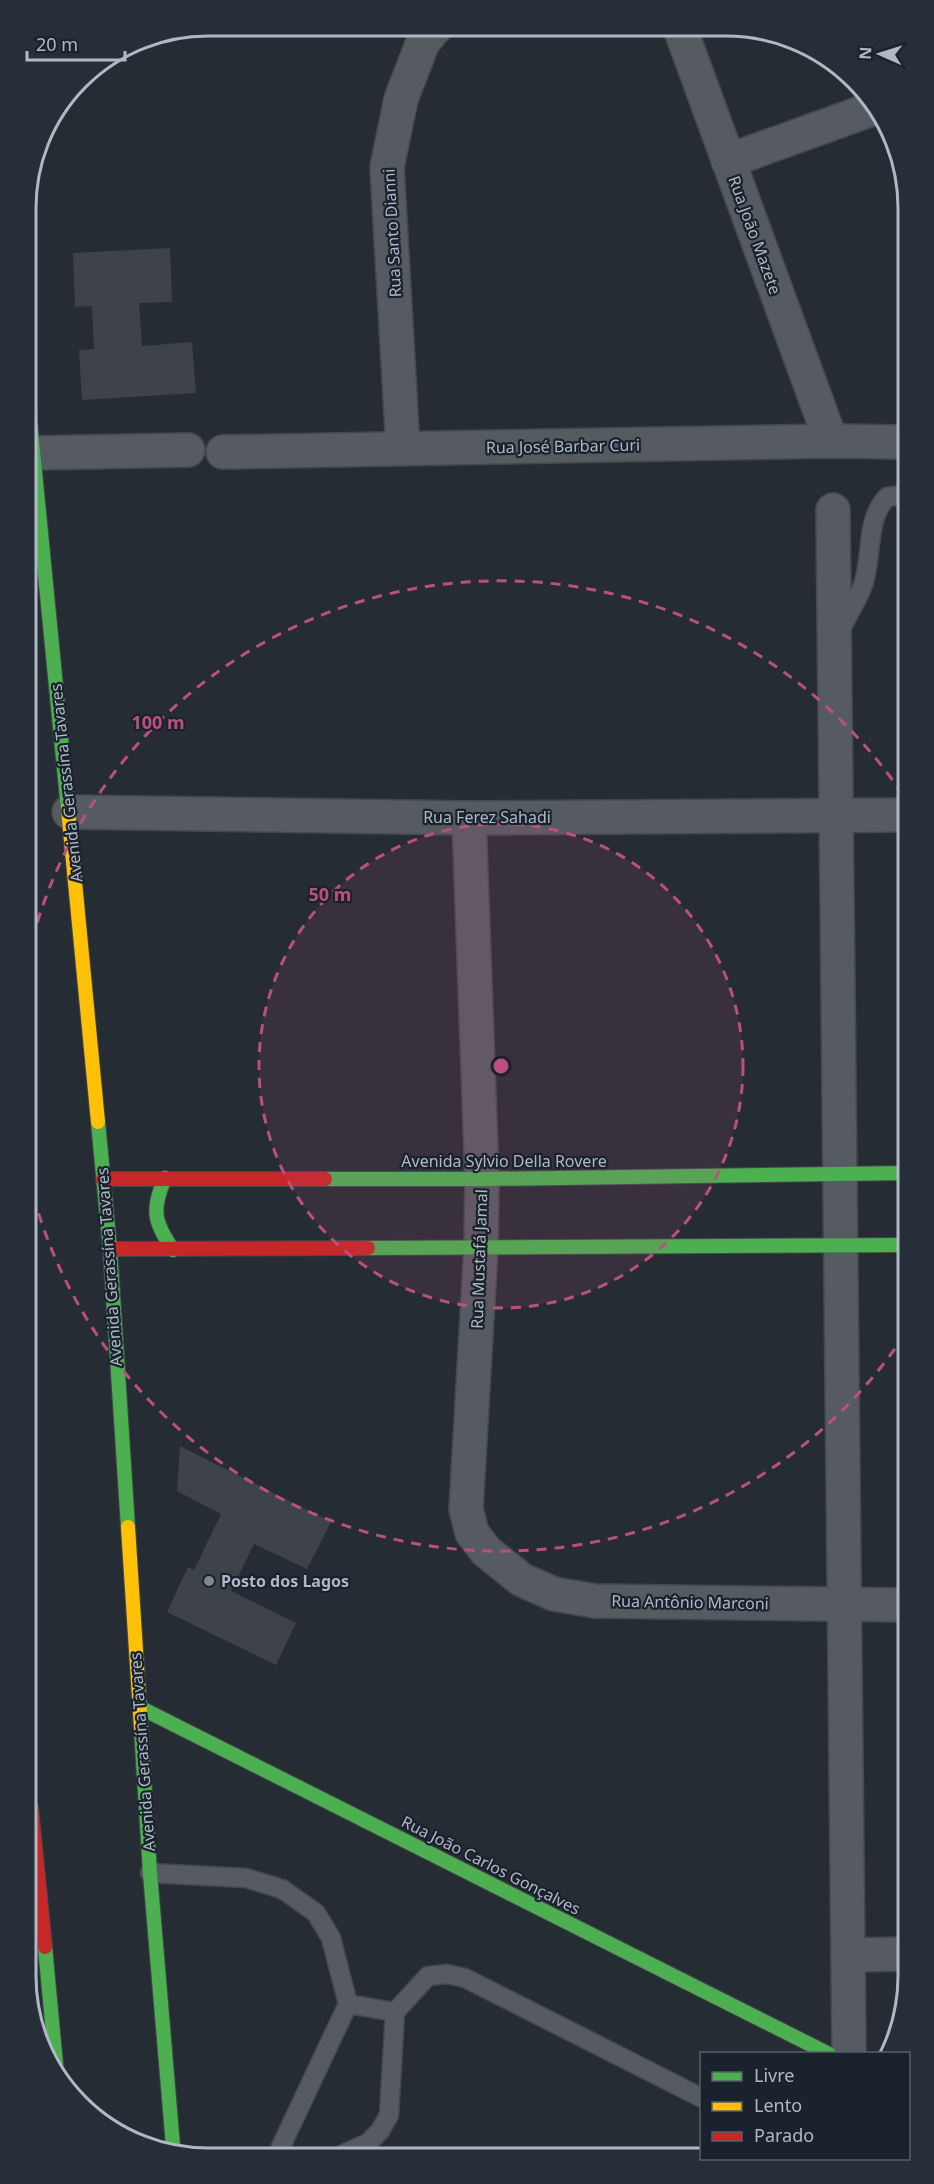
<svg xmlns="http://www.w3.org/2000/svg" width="934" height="2184" viewBox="0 0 934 2184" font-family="'Noto Sans',sans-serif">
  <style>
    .building { fill: #3e4349 }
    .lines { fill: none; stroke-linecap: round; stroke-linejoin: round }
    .lane-casing { stroke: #44484e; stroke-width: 21 }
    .street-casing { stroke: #44484e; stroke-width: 36 }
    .fast-casing { stroke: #44484e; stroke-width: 16 }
    .slow-casing { stroke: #44484e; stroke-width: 16 }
    .jam-casing { stroke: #44484e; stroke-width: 16 }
    .lane { stroke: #565a61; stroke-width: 18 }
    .street { stroke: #565a61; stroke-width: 33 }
    .fast { stroke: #4caf50; stroke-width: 14 }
    .slow { stroke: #ffc107; stroke-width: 14 }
    .jam { stroke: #c62828; stroke-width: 14 }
    .ring { fill: none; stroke: #bb5080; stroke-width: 3; stroke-dasharray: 10 8 }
    .poi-dot { fill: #7f8892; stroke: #1a232d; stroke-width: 2 }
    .labels { text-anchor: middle; stroke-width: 4.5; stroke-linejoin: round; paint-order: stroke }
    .street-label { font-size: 16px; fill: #afb9c5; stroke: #1a232d }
    .poi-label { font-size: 16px; font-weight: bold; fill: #afb9c5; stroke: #1a232d; text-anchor: start }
    .rim { fill: none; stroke: #afb9c5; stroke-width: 3 }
    .centre { fill: #bb5080; stroke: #1a232d; stroke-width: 3 }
    .ring-label { font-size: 18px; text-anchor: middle; font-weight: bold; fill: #bb5080; stroke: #1a232d; stroke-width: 4.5; stroke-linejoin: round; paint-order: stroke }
  </style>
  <rect width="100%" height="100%" fill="#262c33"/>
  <g class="building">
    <polygon points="170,248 172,302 139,303 142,346 192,342 196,393 82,400 79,350 94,349 92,306 75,307 73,253"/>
    <polygon points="180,1446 331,1522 307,1569 254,1544 231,1591 296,1623 276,1665 167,1612 188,1567 194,1570 221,1514 177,1491"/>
  </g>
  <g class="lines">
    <defs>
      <g id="lane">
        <path d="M840,631C847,616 857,601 863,585C873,557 865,520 887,497L903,495"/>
        <polyline points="150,1873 246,1878 282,1889 316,1913 331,1938 348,2004 277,2155"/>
        <polyline points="348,2004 395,2012"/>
        <polyline points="343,2154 368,2143 380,2131 389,2115 395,2012 428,1976 447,1974 465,1978 702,2098"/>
      </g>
      <g id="street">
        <polyline points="680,28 831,441"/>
        <polyline points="728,161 872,109"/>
        <polyline points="403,449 387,167 401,99 423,42 436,27"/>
        <polyline points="223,452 831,441 903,442"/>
        <polyline points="33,453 188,450"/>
        <polyline points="833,510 849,2054"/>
        <polyline points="69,812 469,818 904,815"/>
        <polyline points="469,818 482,1179 481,1247 466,1509 472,1533 486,1551 522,1580 554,1594 595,1601 907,1605"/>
        <polyline points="848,1955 908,1954"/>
      </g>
      <g id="fast">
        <polyline points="26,380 68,809"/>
        <polyline points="98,1122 110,1249 128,1527"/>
        <path d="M165,1178C151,1210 154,1222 173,1250"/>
        <polyline points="325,1179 482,1179 906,1173"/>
        <polyline points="368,1248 906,1245"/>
        <polyline points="139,1707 829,2054"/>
        <polyline points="141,1728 150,1873 173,2146"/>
        <polyline points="45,1947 56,2064"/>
        <polyline points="169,2154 173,2146"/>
      </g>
      <g id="slow">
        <polyline points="68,809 98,1122"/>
        <polyline points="128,1527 141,1728"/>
      </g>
      <g id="jam">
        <polyline points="103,1179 325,1179"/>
        <polyline points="110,1249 368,1248"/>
        <polyline points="31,1807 45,1947"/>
      </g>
    </defs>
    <use href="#lane" class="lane-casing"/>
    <use href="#street" class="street-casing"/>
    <use href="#fast" class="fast-casing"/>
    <use href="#slow" class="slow-casing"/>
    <use href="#jam" class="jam-casing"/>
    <use href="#lane" class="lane"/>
    <use href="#street" class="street"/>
    <use href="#fast" class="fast"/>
    <use href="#slow" class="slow"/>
    <use href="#jam" class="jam"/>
  </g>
  <circle cx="501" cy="1066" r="242" fill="#bb5080" fill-opacity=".12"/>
  <g class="ring">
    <circle cx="501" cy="1066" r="242"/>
    <path d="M905 1334A485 485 0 0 1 29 1179M28 957A485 485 0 0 1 903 795"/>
  </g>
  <circle class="poi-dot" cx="209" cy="1581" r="6"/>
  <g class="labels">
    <g class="street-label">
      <text transform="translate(392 233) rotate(-93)" y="6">Rua Santo Dianni</text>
      <text transform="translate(755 235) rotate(70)" y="6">Rua João Mazete</text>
      <text transform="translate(563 446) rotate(-1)" y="6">Rua José Barbar Curi</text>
      <text transform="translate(66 783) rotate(-96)" y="6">Avenida Gerassína Tavares</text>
      <text x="487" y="823">Rua Ferez Sahadi</text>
      <text x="504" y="1167">Avenida Sylvio Della Rovere</text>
      <text transform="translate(479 1259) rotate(-88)" y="6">Rua Mustafá Jamal</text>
      <text transform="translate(109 1267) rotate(-94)" y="6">Avenida Gerassína Tavares</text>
      <text transform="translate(690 1602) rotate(1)" y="6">Rua Antônio Marconi</text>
      <text transform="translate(142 1752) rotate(-94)" y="6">Avenida Gerassína Tavares</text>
      <text transform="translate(491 1865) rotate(27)" y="6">Rua João Carlos Gonçalves</text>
    </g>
    <g class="poi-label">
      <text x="221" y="1587">Posto dos Lagos</text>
    </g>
  </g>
  <path d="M0 0H934V2184H0ZM208 36H726A172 172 0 0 1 898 208V1976A172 172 0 0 1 726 2148H208A172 172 0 0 1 36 1976V208A172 172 0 0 1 208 36Z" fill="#262f39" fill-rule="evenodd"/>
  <path class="rim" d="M208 36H726A172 172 0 0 1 898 208V1976A172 172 0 0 1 726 2148H208A172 172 0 0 1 36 1976V208A172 172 0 0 1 208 36Z"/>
  <circle cx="501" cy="1066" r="9" class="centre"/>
  <g class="ring-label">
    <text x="158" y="729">100 m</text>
    <text x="330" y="901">50 m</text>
  </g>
  <rect x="700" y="2052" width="210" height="108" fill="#1a232d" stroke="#565f6a" stroke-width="1.5"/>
  <rect x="712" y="2072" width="30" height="9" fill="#4caf50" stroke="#565f6a" stroke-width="1.5"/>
  <text x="754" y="2082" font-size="18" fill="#afb9c5">Livre</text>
  <rect x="712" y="2102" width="30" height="9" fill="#ffc107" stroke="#565f6a" stroke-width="1.5"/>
  <text x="754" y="2112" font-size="18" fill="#afb9c5">Lento</text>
  <rect x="712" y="2132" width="30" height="9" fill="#c62828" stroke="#565f6a" stroke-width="1.5"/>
  <text x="754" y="2142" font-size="18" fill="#afb9c5">Parado</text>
  <g transform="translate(880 54) rotate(273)" stroke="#1a232d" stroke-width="4.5" paint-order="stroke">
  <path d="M0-4.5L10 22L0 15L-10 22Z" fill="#afb9c5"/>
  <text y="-9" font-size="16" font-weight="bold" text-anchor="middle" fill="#afb9c5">N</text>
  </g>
  <path d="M27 51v9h98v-9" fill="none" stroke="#afb9c5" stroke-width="3"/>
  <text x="36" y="51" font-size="18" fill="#afb9c5" stroke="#1a232d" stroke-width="4.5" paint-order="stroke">20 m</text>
</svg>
